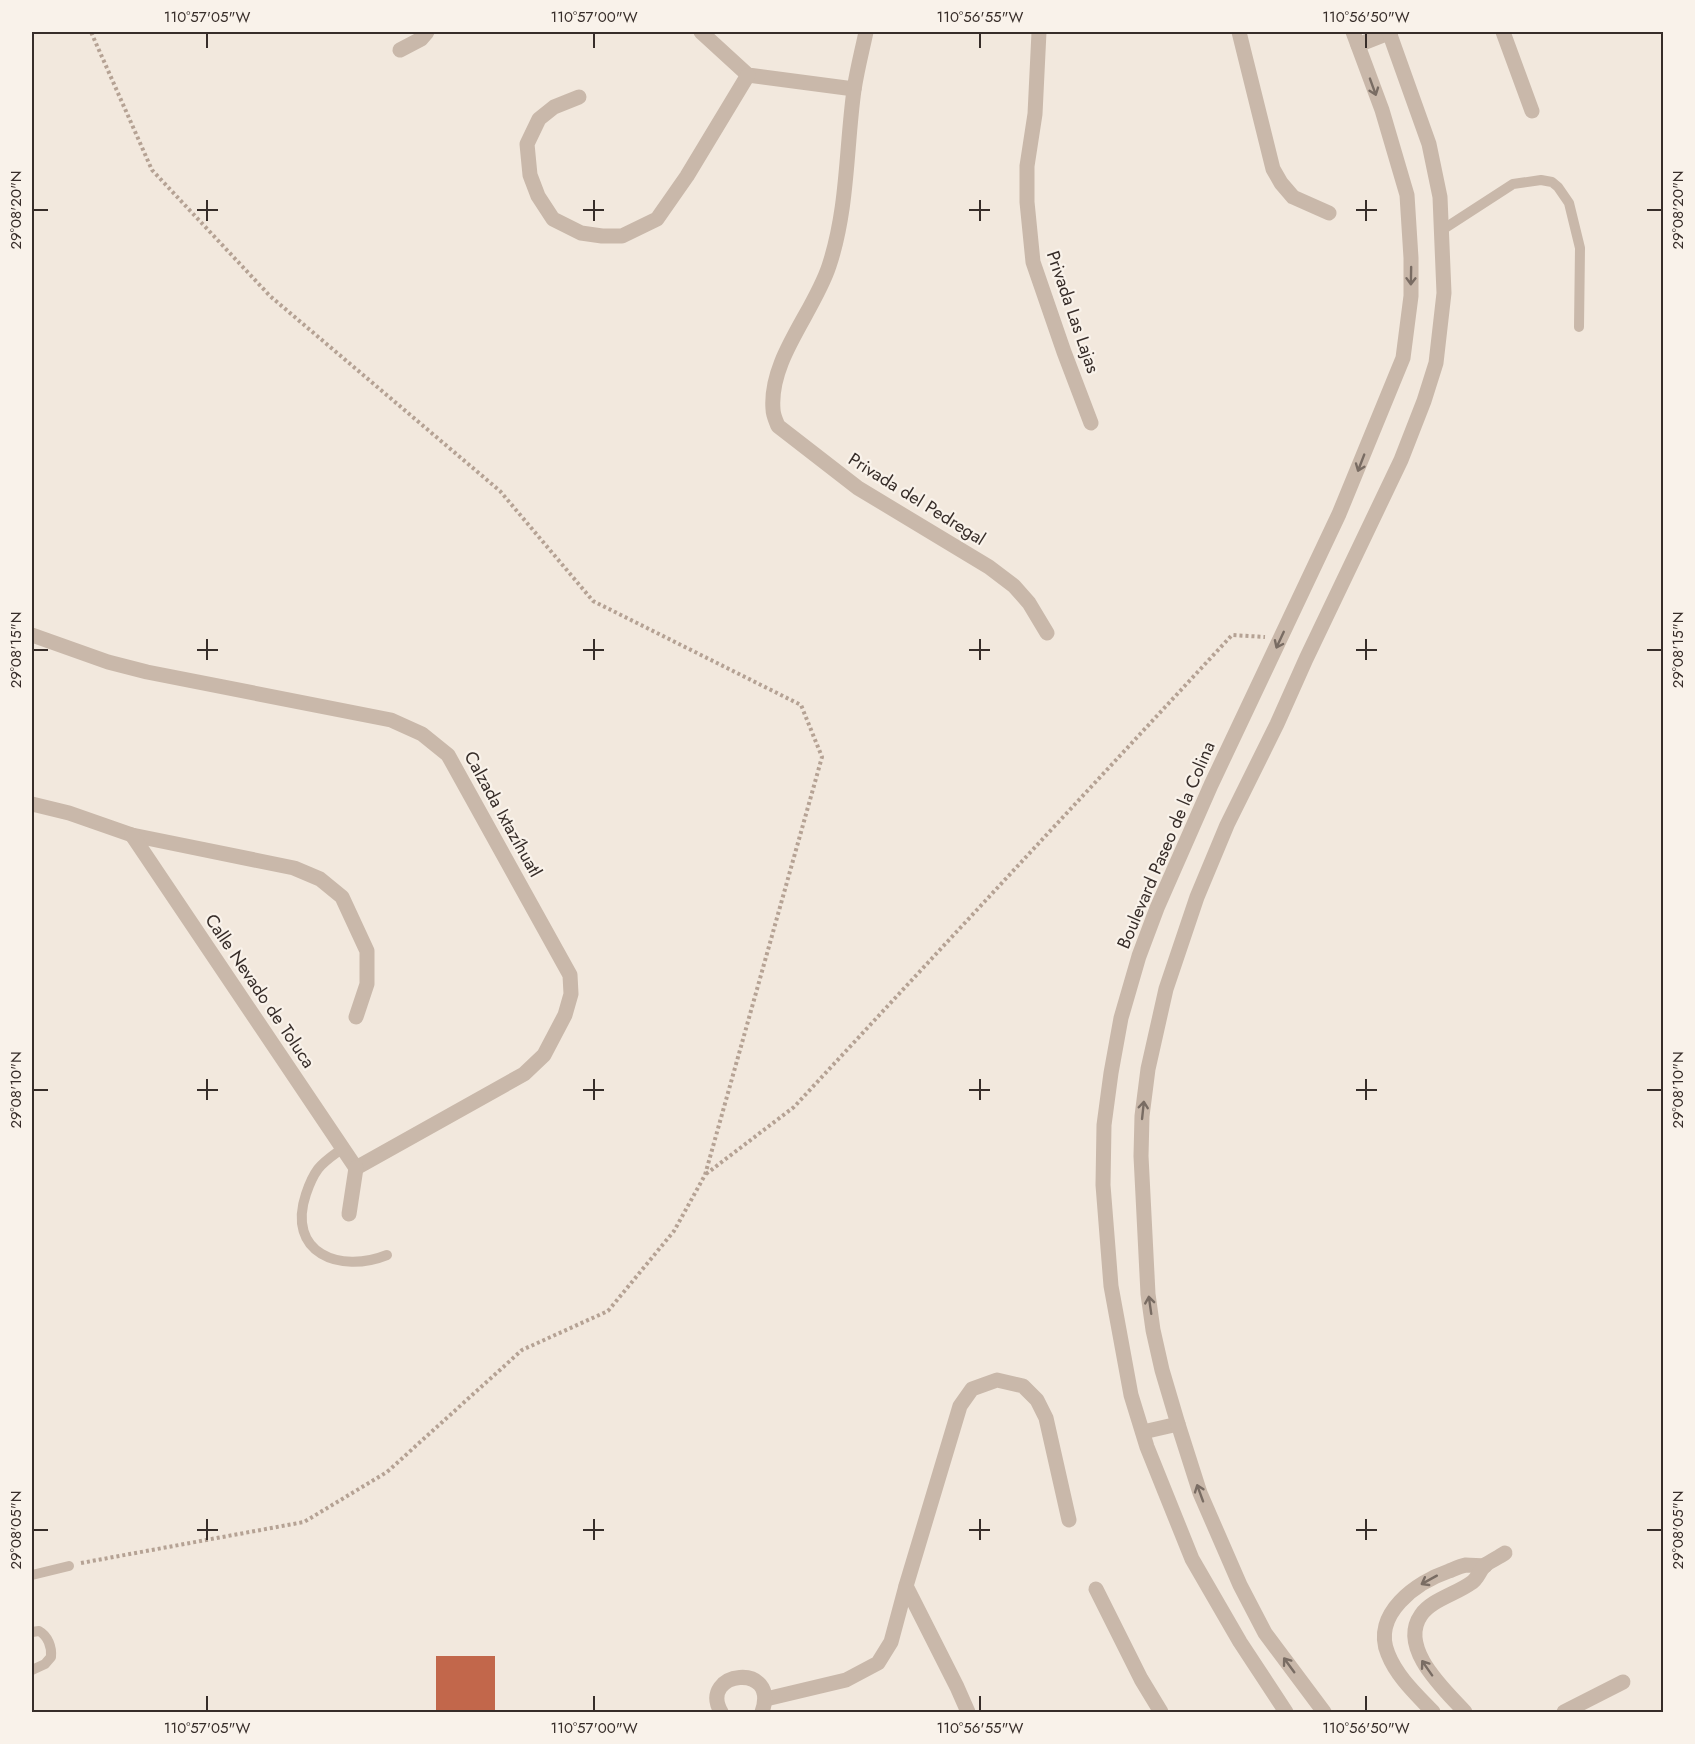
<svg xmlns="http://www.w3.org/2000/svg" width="1695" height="1744" viewBox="0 0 1695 1744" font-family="Jost,sans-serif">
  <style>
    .building { fill: #c2674b }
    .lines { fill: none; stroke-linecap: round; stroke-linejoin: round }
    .path { stroke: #b5a294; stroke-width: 4; stroke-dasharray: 3 3; stroke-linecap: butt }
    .lane { stroke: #c9b8aa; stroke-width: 10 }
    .street { stroke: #c9b8aa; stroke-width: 15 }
    .oneway { stroke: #796c63 }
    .ticks { fill: none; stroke: #372d29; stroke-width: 2 }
    .labels { text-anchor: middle; stroke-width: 4.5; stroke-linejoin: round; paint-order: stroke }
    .street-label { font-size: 18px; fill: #372d29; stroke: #f9f2ea }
    .neatline { fill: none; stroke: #372d29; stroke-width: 2 }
    .ticks-label { font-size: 15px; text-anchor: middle; fill: #372d29 }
  </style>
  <rect width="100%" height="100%" fill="#f2e8dd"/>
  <rect class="building" x="436" y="1656" width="59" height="57"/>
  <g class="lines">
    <g class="path">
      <polyline points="706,1174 794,1107 1232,635 1265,637"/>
      <polyline points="81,1563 304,1522 387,1472 522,1350 608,1311 674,1231 705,1175 822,757 801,705 593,601 500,491 270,296 152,170 91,32"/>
    </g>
    <g class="lane">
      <polyline points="1442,230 1513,184 1541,180 1552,182 1558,187 1569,203 1580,248 1579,327"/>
      <path d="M343,1148C335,1154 324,1161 318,1169C312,1177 309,1185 306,1194C286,1253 340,1274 387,1255"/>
      <polyline points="32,1575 69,1566"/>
      <path d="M32,1632L39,1631C48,1636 52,1647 51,1657L45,1664L32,1670"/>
    </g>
    <g class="street">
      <polyline points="701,32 748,75 854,89"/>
      <path d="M866,32C862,51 857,70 854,90C846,148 848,209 829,266C814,312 769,359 773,409C773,415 776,421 778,426L858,488L989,567L1014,586L1029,603L1047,633"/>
      <polyline points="1039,32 1035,114 1027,166 1027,202 1033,262 1064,352 1091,423"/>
      <polyline points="1239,32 1273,169 1281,183 1293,197 1329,213"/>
      <polyline points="1503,32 1532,111"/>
      <polyline points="1358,45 1391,32"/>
      <polyline points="400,50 421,39 427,32"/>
      <polyline points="579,97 554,107 539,119 527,144 530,175 538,196 553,219 581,233 602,236 622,236 657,219 687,176 748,75"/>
      <polyline points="32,635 108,662 147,672 391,720 422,734 448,755 570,975 571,994 565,1015 544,1055 524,1074 356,1168"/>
      <polyline points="32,804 69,813 132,835 294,868 320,879 342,897 367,951 367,984 356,1017"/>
      <polyline points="132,835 356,1168"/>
      <polyline points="349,1214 356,1168"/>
      <polyline points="1143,1432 1178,1424"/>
      <polyline points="906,1586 957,1687 968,1712"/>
      <polyline points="1096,1589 1141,1679 1161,1712"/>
      <polyline points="766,1699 846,1680 878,1663 891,1642 906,1586 960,1406 972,1389 997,1380 1023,1386 1037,1400 1046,1418 1069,1520"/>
      <path d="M721,1712C698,1671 780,1661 762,1712"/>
      <polyline points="1286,1712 1240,1642 1192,1559 1147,1447 1131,1395 1111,1286 1103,1185 1104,1125 1111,1073 1121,1018 1139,956 1157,908 1211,785 1339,514 1403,358 1411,296 1411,258 1407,195 1382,110 1353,32"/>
      <polyline points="1324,1712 1265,1633 1240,1585 1200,1493 1178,1424 1162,1370 1153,1330 1148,1294 1141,1156 1142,1116 1148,1069 1166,989 1197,897 1227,825 1277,724 1306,659 1401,460 1424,401 1436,363 1444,293 1440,197 1429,144 1389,32"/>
      <path d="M1433,1712C1417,1695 1397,1677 1388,1654C1371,1614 1417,1582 1449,1571C1454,1569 1460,1566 1466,1565C1472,1565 1479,1566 1485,1566"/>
      <path d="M1465,1712C1445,1690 1398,1648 1421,1615C1431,1600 1456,1594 1471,1583C1478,1579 1479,1571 1485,1565C1491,1561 1499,1557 1505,1553"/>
      <polyline points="1564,1712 1623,1682"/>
    </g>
  </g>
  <defs><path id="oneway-shaft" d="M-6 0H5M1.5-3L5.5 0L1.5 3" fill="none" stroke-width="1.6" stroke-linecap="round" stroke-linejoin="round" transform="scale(1.5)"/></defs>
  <g class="oneway">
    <use href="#oneway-shaft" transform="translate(1373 87) rotate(70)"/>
    <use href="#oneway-shaft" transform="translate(1411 276) rotate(91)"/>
    <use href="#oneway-shaft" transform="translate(1361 463) rotate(111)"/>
    <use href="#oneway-shaft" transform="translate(1280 640) rotate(115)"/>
    <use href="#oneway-shaft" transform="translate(1143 1110) rotate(-84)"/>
    <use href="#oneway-shaft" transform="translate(1150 1305) rotate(-98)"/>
    <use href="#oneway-shaft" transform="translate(1200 1493) rotate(-110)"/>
    <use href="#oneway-shaft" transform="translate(1429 1580) rotate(151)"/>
    <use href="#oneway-shaft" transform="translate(1289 1665) rotate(-126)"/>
    <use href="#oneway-shaft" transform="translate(1427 1668) rotate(-125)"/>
  </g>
  <path class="ticks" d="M207,33V48M594,33V48M980,33V48M1366,33V48M207,200V221M594,200V221M980,200V221M1366,200V221M33,210H48M197,210H218M583,210H604M969,210H990M1356,210H1377M1647,210H1662M207,639V660M594,639V660M980,639V660M1366,639V660M33,650H48M197,650H218M583,650H604M969,650H990M1356,650H1377M1647,650H1662M207,1079V1100M594,1079V1100M980,1079V1100M1366,1079V1100M33,1090H48M197,1090H218M583,1090H604M969,1090H990M1356,1090H1377M1647,1090H1662M207,1519V1540M594,1519V1540M980,1519V1540M1366,1519V1540M33,1530H48M197,1530H218M583,1530H604M969,1530H990M1356,1530H1377M1647,1530H1662M207,1696V1711M594,1696V1711M980,1696V1711M1366,1696V1711"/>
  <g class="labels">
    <g class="street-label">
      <text transform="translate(1073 312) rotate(71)" y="6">Privada Las Lajas</text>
      <text transform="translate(917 499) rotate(32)" y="6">Privada del Pedregal</text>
      <text transform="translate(503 814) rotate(61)" y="6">Calzada Ixtazíhuatl</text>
      <text transform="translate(1166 845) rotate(-67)" y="6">Boulevard Paseo de la Colina</text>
      <text transform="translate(260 991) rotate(56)" y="6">Calle Nevado de Toluca</text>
    </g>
  </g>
  <rect width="1695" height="1744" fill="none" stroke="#f9f2ea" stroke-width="66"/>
  <rect x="33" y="33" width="1629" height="1678" class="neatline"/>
  <g class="ticks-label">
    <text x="207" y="22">110°57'05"W</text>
    <text x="594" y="22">110°57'00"W</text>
    <text x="980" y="22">110°56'55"W</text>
    <text x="1366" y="22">110°56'50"W</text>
    <text transform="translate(16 210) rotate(-90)" y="5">29°08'20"N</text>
    <text transform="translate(1678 210) rotate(-90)" y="5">29°08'20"N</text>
    <text transform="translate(16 650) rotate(-90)" y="5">29°08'15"N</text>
    <text transform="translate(1678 650) rotate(-90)" y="5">29°08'15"N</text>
    <text transform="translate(16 1090) rotate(-90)" y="5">29°08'10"N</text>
    <text transform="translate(1678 1090) rotate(-90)" y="5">29°08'10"N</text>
    <text transform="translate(16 1530) rotate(-90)" y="5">29°08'05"N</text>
    <text transform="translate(1678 1530) rotate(-90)" y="5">29°08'05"N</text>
    <text x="207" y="1733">110°57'05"W</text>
    <text x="594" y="1733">110°57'00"W</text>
    <text x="980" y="1733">110°56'55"W</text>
    <text x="1366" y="1733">110°56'50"W</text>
  </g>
</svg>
